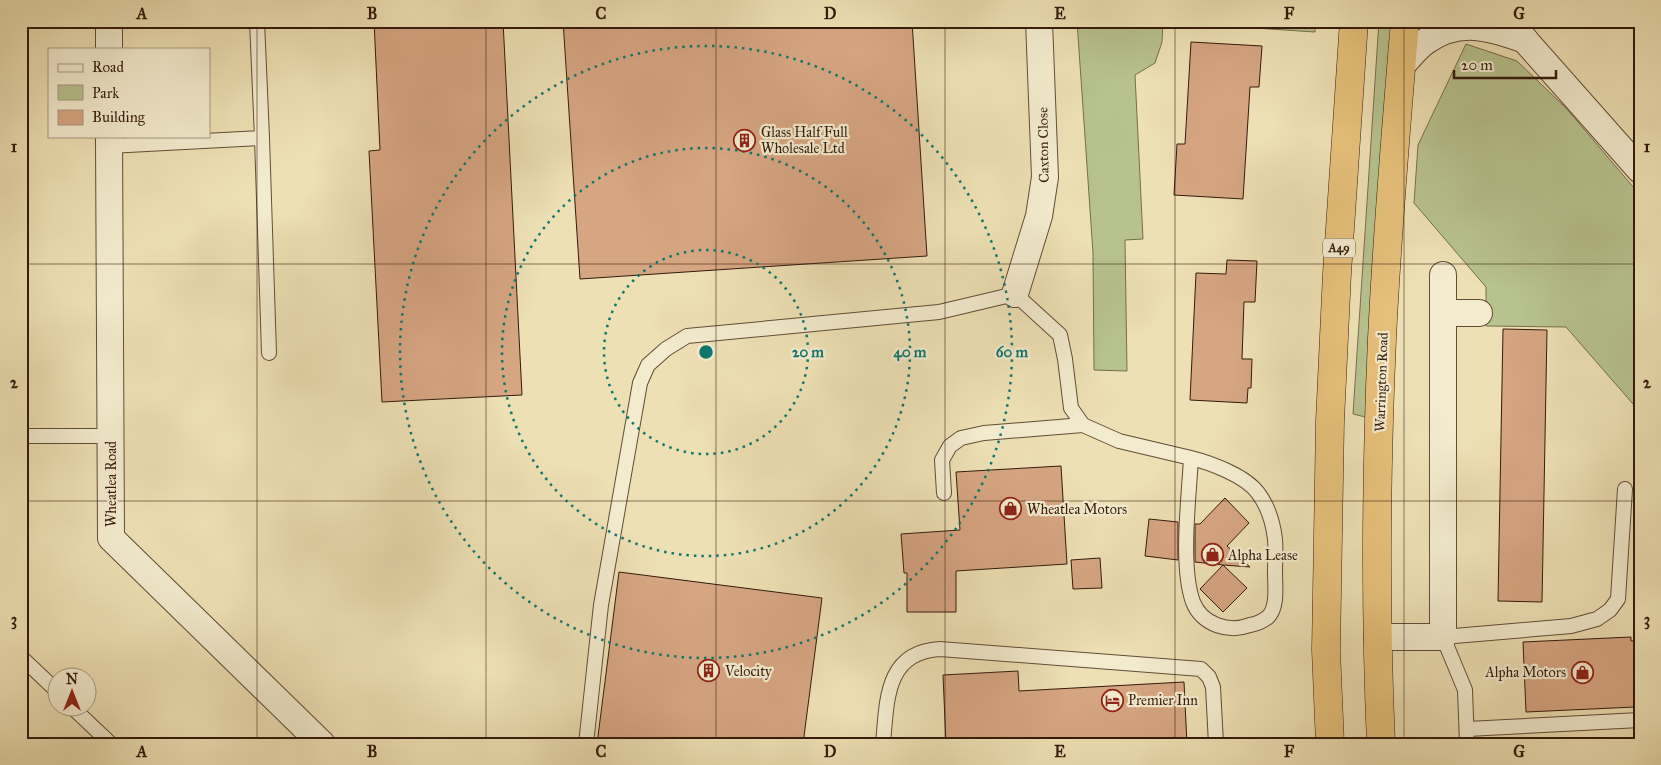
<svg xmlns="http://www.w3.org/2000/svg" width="1661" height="765" viewBox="0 0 1661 765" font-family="'IM FELL Great Primer',serif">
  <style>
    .green { fill: #b7c28e; stroke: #766e4d }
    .building { fill: #d6a582; stroke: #341a0c }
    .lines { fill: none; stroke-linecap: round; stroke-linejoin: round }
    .lane-casing { stroke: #624c36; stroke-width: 16 }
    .street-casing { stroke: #624c36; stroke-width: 28 }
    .highway-casing { stroke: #341a0c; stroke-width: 29 }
    .lane { stroke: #f3ebce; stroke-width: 14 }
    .street { stroke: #f3ebce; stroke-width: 26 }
    .highway { stroke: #e6c07a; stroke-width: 28 }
    .grid { fill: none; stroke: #341a0c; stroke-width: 1; stroke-opacity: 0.55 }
    .ring { fill: none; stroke: #0f766e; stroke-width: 2.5; stroke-dasharray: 2.5 5 }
    .labels { text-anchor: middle; stroke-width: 4.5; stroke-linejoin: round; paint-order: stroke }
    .shield { fill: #f3ebce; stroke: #6d5946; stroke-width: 1 }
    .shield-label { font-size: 12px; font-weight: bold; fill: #341a0c }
    .poi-label { font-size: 14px; fill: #341a0c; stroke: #f3ebce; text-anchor: start }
    .street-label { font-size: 14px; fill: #341a0c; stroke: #f3ebce }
    .centre { fill: #0f766e; stroke: #f3ebce; stroke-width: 2.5 }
    .ring-label { font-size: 15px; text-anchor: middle; font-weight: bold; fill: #0f766e; stroke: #f3ebce; stroke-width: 4.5; stroke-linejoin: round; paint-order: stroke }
    .neatline { fill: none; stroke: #341a0c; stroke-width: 2 }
    .grid-label { font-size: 16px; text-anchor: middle; font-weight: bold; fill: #341a0c }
  </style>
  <rect width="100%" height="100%" fill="#ede0b4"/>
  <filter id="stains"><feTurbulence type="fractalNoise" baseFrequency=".004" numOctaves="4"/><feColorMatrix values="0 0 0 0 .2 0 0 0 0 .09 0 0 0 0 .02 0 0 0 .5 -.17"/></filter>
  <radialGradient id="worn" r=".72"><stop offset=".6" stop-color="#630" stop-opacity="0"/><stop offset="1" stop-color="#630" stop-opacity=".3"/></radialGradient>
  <g class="green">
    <polygon points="1077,21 1315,21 1315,32 1163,22 1162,42 1155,63 1135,75 1143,239 1125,240 1127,371 1094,370 1093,253"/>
    <polygon points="1379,21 1397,21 1369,418 1353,414"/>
    <polygon points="1466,44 1517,61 1566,108 1640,195 1640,412 1566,327 1486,326 1486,287 1414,203 1418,145"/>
  </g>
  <g class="building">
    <polygon points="374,21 503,21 522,395 382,402 369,151 380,150"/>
    <polygon points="563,21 815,21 815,24 854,21 912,21 927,256 580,279"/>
    <polygon points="1191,42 1262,46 1259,87 1250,87 1243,199 1174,195 1177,144 1185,144"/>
    <polygon points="1227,260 1257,261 1255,302 1244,302 1242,359 1252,359 1251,388 1248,388 1247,403 1190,400 1196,273 1226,274"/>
    <polygon points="1503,329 1547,330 1542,602 1498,601"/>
    <polygon points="1061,466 1067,564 956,571 956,612 907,612 907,573 904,573 901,534 960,530 956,472"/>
    <polygon points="1225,498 1249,523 1227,546 1250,567 1223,565 1247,588 1223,612 1200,589 1223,565 1195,562 1195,524 1200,524"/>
    <polygon points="1149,519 1178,522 1178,560 1145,556"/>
    <polygon points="1100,558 1102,588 1073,589 1071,560"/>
    <polygon points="619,572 822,598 803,744 597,744"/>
    <polygon points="1631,637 1631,641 1640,640 1640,703 1635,703 1635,707 1526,712 1523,642"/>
    <polygon points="1018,671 1019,691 1184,682 1187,744 946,744 943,675"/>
  </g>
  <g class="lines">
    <defs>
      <g id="lane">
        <polyline points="262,138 269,353"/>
        <polyline points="109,146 262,138 257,21"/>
        <polyline points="21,436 111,436"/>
        <polyline points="944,493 942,460 950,446 961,438 984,433 1083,425"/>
        <polyline points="21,657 58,692"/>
        <polyline points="73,708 111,744"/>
        <polyline points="1467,729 1640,720"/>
        <path d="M586,744L601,605L640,383L648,365L666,349L687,336L939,312L1015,294L1060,335L1065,359L1071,408L1083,425L1119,441L1191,458C1211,463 1246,476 1258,493C1268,506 1273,523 1275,539C1276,550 1275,562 1275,573C1275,586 1278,607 1268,617C1263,621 1256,624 1250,625C1229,633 1202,625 1193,602C1180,566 1189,497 1191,458"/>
        <path d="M883,744C887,701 885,652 940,649L1201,669L1209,677L1213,687L1216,744"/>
        <polyline points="1467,744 1465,690 1443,637 1571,626 1597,619 1610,610 1618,599 1625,489"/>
      </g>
      <g id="street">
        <polyline points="109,21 109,49"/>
        <polyline points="1508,21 1640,170"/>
        <path d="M1401,66C1409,58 1417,47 1426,41C1459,18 1490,27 1525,40"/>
        <polyline points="109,136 111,538 322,744"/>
        <polyline points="1015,294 1039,216 1045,177 1039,21"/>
        <polyline points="1443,313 1479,313"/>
        <polyline points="1377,637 1443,637 1443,275"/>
      </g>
      <g id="highway">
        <polyline points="1330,744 1326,650 1330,421 1337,273 1354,21"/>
        <path d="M1381,744C1375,609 1376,473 1382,339C1387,233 1396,127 1405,21"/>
      </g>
    </defs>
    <use href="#lane" class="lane-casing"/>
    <use href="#street" class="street-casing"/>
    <use href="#highway" class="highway-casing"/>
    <use href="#lane" class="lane"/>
    <use href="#street" class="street"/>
    <use href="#highway" class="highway"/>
  </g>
  <path class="grid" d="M257,21V744M486,21V744M716,21V744M945,21V744M1175,21V744M1404,21V744M21,264H1640M21,501H1640"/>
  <g class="ring">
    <circle cx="706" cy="352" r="102"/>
    <circle cx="706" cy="352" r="204"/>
    <circle cx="706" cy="352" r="306"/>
  </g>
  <defs>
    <symbol id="building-ring" viewBox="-11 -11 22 22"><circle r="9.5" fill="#f3ebce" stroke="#8f2418" stroke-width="1.5"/><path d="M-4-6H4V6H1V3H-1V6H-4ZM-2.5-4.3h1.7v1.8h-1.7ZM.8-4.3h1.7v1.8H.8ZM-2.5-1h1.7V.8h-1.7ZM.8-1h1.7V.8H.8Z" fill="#8f2418"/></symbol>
    <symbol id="shop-ring" viewBox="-11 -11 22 22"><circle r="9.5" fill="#f3ebce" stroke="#8f2418" stroke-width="1.5"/><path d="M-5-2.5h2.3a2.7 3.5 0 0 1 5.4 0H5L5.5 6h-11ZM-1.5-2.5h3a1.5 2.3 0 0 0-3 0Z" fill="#8f2418"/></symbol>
    <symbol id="hotel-ring" viewBox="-11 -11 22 22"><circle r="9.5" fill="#f3ebce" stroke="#8f2418" stroke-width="1.5"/><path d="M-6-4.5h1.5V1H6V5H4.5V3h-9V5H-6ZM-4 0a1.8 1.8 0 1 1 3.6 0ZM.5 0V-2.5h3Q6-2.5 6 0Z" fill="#8f2418"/></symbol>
  </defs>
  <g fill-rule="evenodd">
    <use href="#building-ring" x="732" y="128" width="25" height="25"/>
    <use href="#shop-ring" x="998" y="496" width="25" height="25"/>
    <use href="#shop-ring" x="1200" y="542" width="25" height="25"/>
    <use href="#building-ring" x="696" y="658" width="25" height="25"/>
    <use href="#shop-ring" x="1570" y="660" width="25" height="25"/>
    <use href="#hotel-ring" x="1100" y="688" width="25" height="25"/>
  </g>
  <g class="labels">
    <rect class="shield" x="1323" y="238.5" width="32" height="19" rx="4"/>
    <g class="shield-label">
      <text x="1339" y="252">A49</text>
    </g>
    <g class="poi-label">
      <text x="761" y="137">Glass Half Full<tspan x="761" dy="16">Wholesale Ltd</tspan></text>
      <text x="1027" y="514">Wheatlea Motors</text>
      <text x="1228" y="560">Alpha Lease</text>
      <text x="725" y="676">Velocity</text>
      <text x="1566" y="677" text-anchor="end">Alpha Motors</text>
      <text x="1128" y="705">Premier Inn</text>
    </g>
    <g class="street-label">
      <text transform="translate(1043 145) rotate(-91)" y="5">Caxton Close</text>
      <text transform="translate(1381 382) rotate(-88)" y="5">Warrington Road</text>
      <text transform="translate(111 484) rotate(-90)" y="5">Wheatlea Road</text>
    </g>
  </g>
  <circle cx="706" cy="352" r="8" class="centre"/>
  <g class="ring-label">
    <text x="808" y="357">20 m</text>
    <text x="910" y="357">40 m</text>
    <text x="1012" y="357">60 m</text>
  </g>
  <rect width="1661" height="765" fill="none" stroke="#ede0b4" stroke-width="55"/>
  <rect x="48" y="48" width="162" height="90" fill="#f3ebce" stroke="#a79780"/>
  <rect x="58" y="64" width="25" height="8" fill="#f3ebce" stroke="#a79780"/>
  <text x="92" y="72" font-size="15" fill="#341a0c">Road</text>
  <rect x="58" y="85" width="25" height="15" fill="#b7c28e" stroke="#a79780"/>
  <text x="92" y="98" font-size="15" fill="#341a0c">Park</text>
  <rect x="58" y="110" width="25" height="15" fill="#d6a582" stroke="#a79780"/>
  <text x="92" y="122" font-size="15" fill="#341a0c">Building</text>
  <g transform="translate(72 692)"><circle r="24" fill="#f3ebce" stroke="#a79780"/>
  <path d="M0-4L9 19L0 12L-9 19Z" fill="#8f2418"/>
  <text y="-8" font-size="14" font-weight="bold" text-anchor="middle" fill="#341a0c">N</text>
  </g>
  <path d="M1454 70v8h102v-8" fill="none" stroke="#341a0c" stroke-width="2.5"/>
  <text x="1461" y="70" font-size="15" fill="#341a0c" stroke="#f3ebce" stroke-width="4" paint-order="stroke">20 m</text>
  <rect x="28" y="28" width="1606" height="710" class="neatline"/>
  <g class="grid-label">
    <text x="142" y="19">A</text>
    <text x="372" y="19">B</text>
    <text x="601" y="19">C</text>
    <text x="830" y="19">D</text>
    <text x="1060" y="19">E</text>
    <text x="1289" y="19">F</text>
    <text x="1519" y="19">G</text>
    <text x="14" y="152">1</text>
    <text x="1647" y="152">1</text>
    <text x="14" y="388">2</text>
    <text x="1647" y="388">2</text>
    <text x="14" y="625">3</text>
    <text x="1647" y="625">3</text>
    <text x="142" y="757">A</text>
    <text x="372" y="757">B</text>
    <text x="601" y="757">C</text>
    <text x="830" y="757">D</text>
    <text x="1060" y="757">E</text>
    <text x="1289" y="757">F</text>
    <text x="1519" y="757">G</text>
  </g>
  <rect width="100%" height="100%" filter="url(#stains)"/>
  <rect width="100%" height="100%" fill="url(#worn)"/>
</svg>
